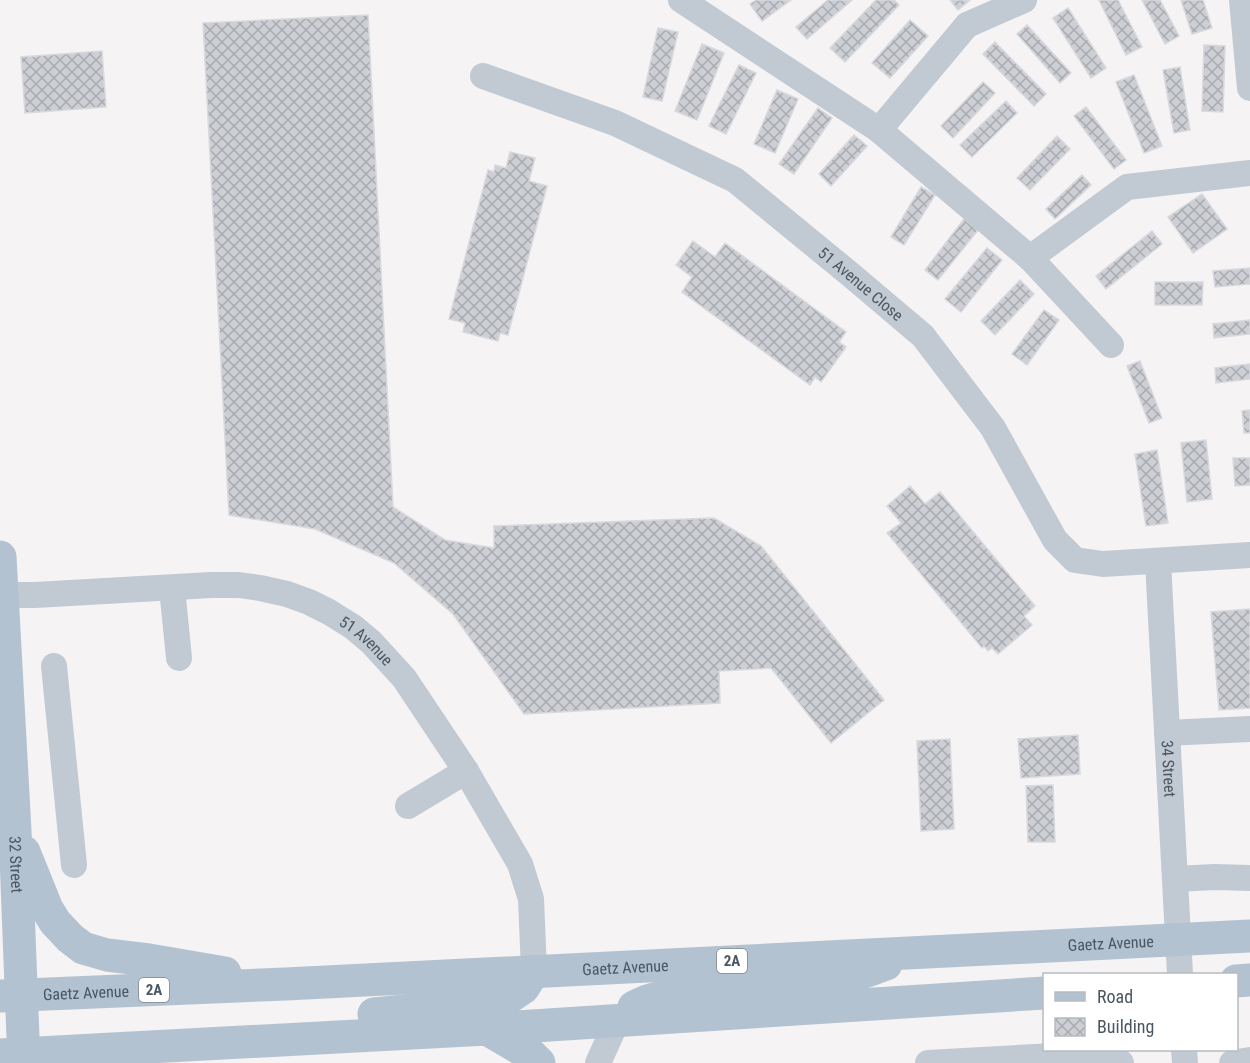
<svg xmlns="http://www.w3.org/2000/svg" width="1250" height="1063" viewBox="0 0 1250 1063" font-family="'Roboto Condensed',sans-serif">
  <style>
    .building { fill: url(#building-cross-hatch); stroke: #d7d9de; stroke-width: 1.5 }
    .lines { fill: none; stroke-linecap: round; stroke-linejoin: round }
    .minor { stroke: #c1cad2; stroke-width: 26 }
    .major { stroke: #b3c2d1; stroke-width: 33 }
    .labels { text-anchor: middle; stroke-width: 6; stroke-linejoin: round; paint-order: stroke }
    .shield { fill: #fff; stroke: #808990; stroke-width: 1.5 }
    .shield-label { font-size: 15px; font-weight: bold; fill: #4a5661 }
    .street-label { font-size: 16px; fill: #4a5661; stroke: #fff }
  </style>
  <defs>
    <pattern id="building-cross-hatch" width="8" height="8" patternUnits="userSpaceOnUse" patternTransform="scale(1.5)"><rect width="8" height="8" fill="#cdcfd5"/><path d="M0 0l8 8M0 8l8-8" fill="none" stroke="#a8abb0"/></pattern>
  </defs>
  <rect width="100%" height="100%" fill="#f5f3f3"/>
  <g class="building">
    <polygon points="756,0 791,0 762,21 750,4"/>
    <polygon points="828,0 852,0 807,39 796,27"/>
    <polygon points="876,0 894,0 899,5 845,62 830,48"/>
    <polygon points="950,0 970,0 958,10"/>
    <polygon points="1099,0 1118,0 1142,47 1126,55"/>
    <polygon points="1142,0 1160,0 1179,36 1165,44"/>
    <polygon points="1181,0 1203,0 1212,28 1192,34"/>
    <polygon points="1068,8 1106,68 1091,78 1053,18"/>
    <polygon points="368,15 393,507 445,540 494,548 494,526 714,518 761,546 884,700 831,743 771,668 719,671 720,703 524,714 453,614 394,563 315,529 229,515 203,23"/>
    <polygon points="910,20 928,36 890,78 872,63"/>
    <polygon points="1027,25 1071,73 1060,83 1017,34"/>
    <polygon points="658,28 678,32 662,101 643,97"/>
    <polygon points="995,42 1046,94 1034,106 983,54"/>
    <polygon points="702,44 724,53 697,120 675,111"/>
    <polygon points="1204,45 1225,46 1223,112 1202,111"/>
    <polygon points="102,51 106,107 25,113 21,57"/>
    <polygon points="739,65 756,73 726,134 709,126"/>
    <polygon points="1180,67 1190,130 1174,133 1163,70"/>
    <polygon points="1134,75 1162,146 1144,153 1116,82"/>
    <polygon points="983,82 995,93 953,138 941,126"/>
    <polygon points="777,90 798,99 775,153 754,144"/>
    <polygon points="1006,101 1017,113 972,157 960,145"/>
    <polygon points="1086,107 1126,160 1114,169 1074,116"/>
    <polygon points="818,108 832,118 794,174 779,164"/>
    <polygon points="854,135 867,146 831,186 819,174"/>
    <polygon points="1057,136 1070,149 1030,190 1017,178"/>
    <polygon points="510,152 535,158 529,181 547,186 508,335 500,333 498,341 463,332 465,323 449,319 488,170 494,172 495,165 506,168"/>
    <polygon points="1082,175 1091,185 1055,219 1046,209"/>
    <polygon points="921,187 935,195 904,245 891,237"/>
    <polygon points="1202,194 1227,229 1193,253 1168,217"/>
    <polygon points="964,219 978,230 938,280 925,270"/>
    <polygon points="1152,231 1162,244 1106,289 1096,276"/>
    <polygon points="693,241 715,257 725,243 846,332 839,342 846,347 821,382 815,377 810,385 682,292 692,277 676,265"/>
    <polygon points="987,248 1002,260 961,312 945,299"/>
    <polygon points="1250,268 1250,284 1215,287 1213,271"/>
    <polygon points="1020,280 1034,294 995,335 981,321"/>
    <polygon points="1155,282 1203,282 1202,305 1155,305"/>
    <polygon points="1044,310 1059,320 1027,365 1012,354"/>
    <polygon points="1250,320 1250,334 1214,338 1213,324"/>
    <polygon points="1140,361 1162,418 1149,423 1127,366"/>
    <polygon points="1250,364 1250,379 1216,383 1215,368"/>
    <polygon points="1250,410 1250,433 1244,433 1242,411"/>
    <polygon points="1206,440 1212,499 1187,502 1181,443"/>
    <polygon points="1157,450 1168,523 1146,526 1135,454"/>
    <polygon points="1233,458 1250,458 1250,485 1235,486"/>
    <polygon points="910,486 925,504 940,492 1035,606 1024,616 1032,625 998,654 992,648 988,651 984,646 982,648 887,533 901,523 887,506"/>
    <polygon points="1250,609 1250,708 1219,710 1211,612"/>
    <polygon points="1078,735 1080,774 1021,778 1018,739"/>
    <polygon points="950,739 954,829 921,831 917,741"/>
    <polygon points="1053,785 1055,842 1028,842 1026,786"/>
  </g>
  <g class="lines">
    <g class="minor">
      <polyline points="681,0 879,130 1030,258 1111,345"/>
      <polyline points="1242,0 1250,88"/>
      <path id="s1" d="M483,76L615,123L735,180L851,275L923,336L993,428L1055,540L1075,560L1103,564L1250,555"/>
      <polyline points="879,130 967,25 1024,0"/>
      <polyline points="1030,258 1127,187 1250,173"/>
      <path id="s2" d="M1158,562L1180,974"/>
      <polyline points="172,588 179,658"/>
      <path id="s3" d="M0,595H35L211,585H239L260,588L287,594L309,602L329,612L353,627L371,642L404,678L466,771L520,864L531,899L534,971"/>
      <polyline points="54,666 74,865"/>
      <polyline points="1167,733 1250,729"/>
      <polyline points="408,806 466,771"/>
      <polyline points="1175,879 1215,877 1250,878"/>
      <polyline points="1184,1050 1185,1063"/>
      <polyline points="598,1063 617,1021"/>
      <polyline points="928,1063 1091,1054 1100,1054 1121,1063"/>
      <polyline points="1232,1063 1250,1060"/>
    </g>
    <g class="major">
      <path id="s4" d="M0,557L15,831L24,1063"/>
      <polyline points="24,852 47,909 55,922 70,938 83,948 107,955 149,960 225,973"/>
      <polyline points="1236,981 1250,980"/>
      <path id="s5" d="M0,996L286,984L1250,936"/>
      <polyline points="634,1007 647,1001 671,994 837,982 886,964"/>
      <polyline points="374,1014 504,1001 523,988 534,971"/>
      <polyline points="487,1029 531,1055 539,1063"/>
      <polyline points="0,1055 487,1029 1044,993"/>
    </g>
  </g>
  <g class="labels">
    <g class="shield">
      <rect x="717" y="949" width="30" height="24" rx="4.5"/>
      <rect x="139" y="978" width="30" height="24" rx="4.5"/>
    </g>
    <g class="shield-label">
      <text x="732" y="966">2A</text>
      <text x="154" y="995">2A</text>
    </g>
    <g class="street-label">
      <text dy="6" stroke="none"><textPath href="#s1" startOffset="436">51 Avenue Close</textPath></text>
      <text dy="6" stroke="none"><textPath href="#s3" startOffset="381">51 Avenue</textPath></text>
      <text dy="6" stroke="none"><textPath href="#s2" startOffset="207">34 Street</textPath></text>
      <text dy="6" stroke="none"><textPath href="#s4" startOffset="308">32 Street</textPath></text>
      <text dy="6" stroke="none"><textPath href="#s5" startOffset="1112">Gaetz Avenue</textPath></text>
      <text dy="6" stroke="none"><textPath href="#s5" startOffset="626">Gaetz Avenue</textPath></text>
      <text dy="6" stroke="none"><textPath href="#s5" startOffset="86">Gaetz Avenue</textPath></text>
    </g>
  </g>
  <rect x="1043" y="973" width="195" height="78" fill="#ffffff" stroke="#b7bbc0" stroke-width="1.5"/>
  <rect x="1055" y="992" width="30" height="9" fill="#b3c2d1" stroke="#b7bbc0" stroke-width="1.5"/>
  <text x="1097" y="1003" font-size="18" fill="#4a5661">Road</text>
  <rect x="1055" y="1018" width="30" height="18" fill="url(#building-cross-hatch)" stroke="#b7bbc0" stroke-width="1.5"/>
  <text x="1097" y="1033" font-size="18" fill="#4a5661">Building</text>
</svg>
